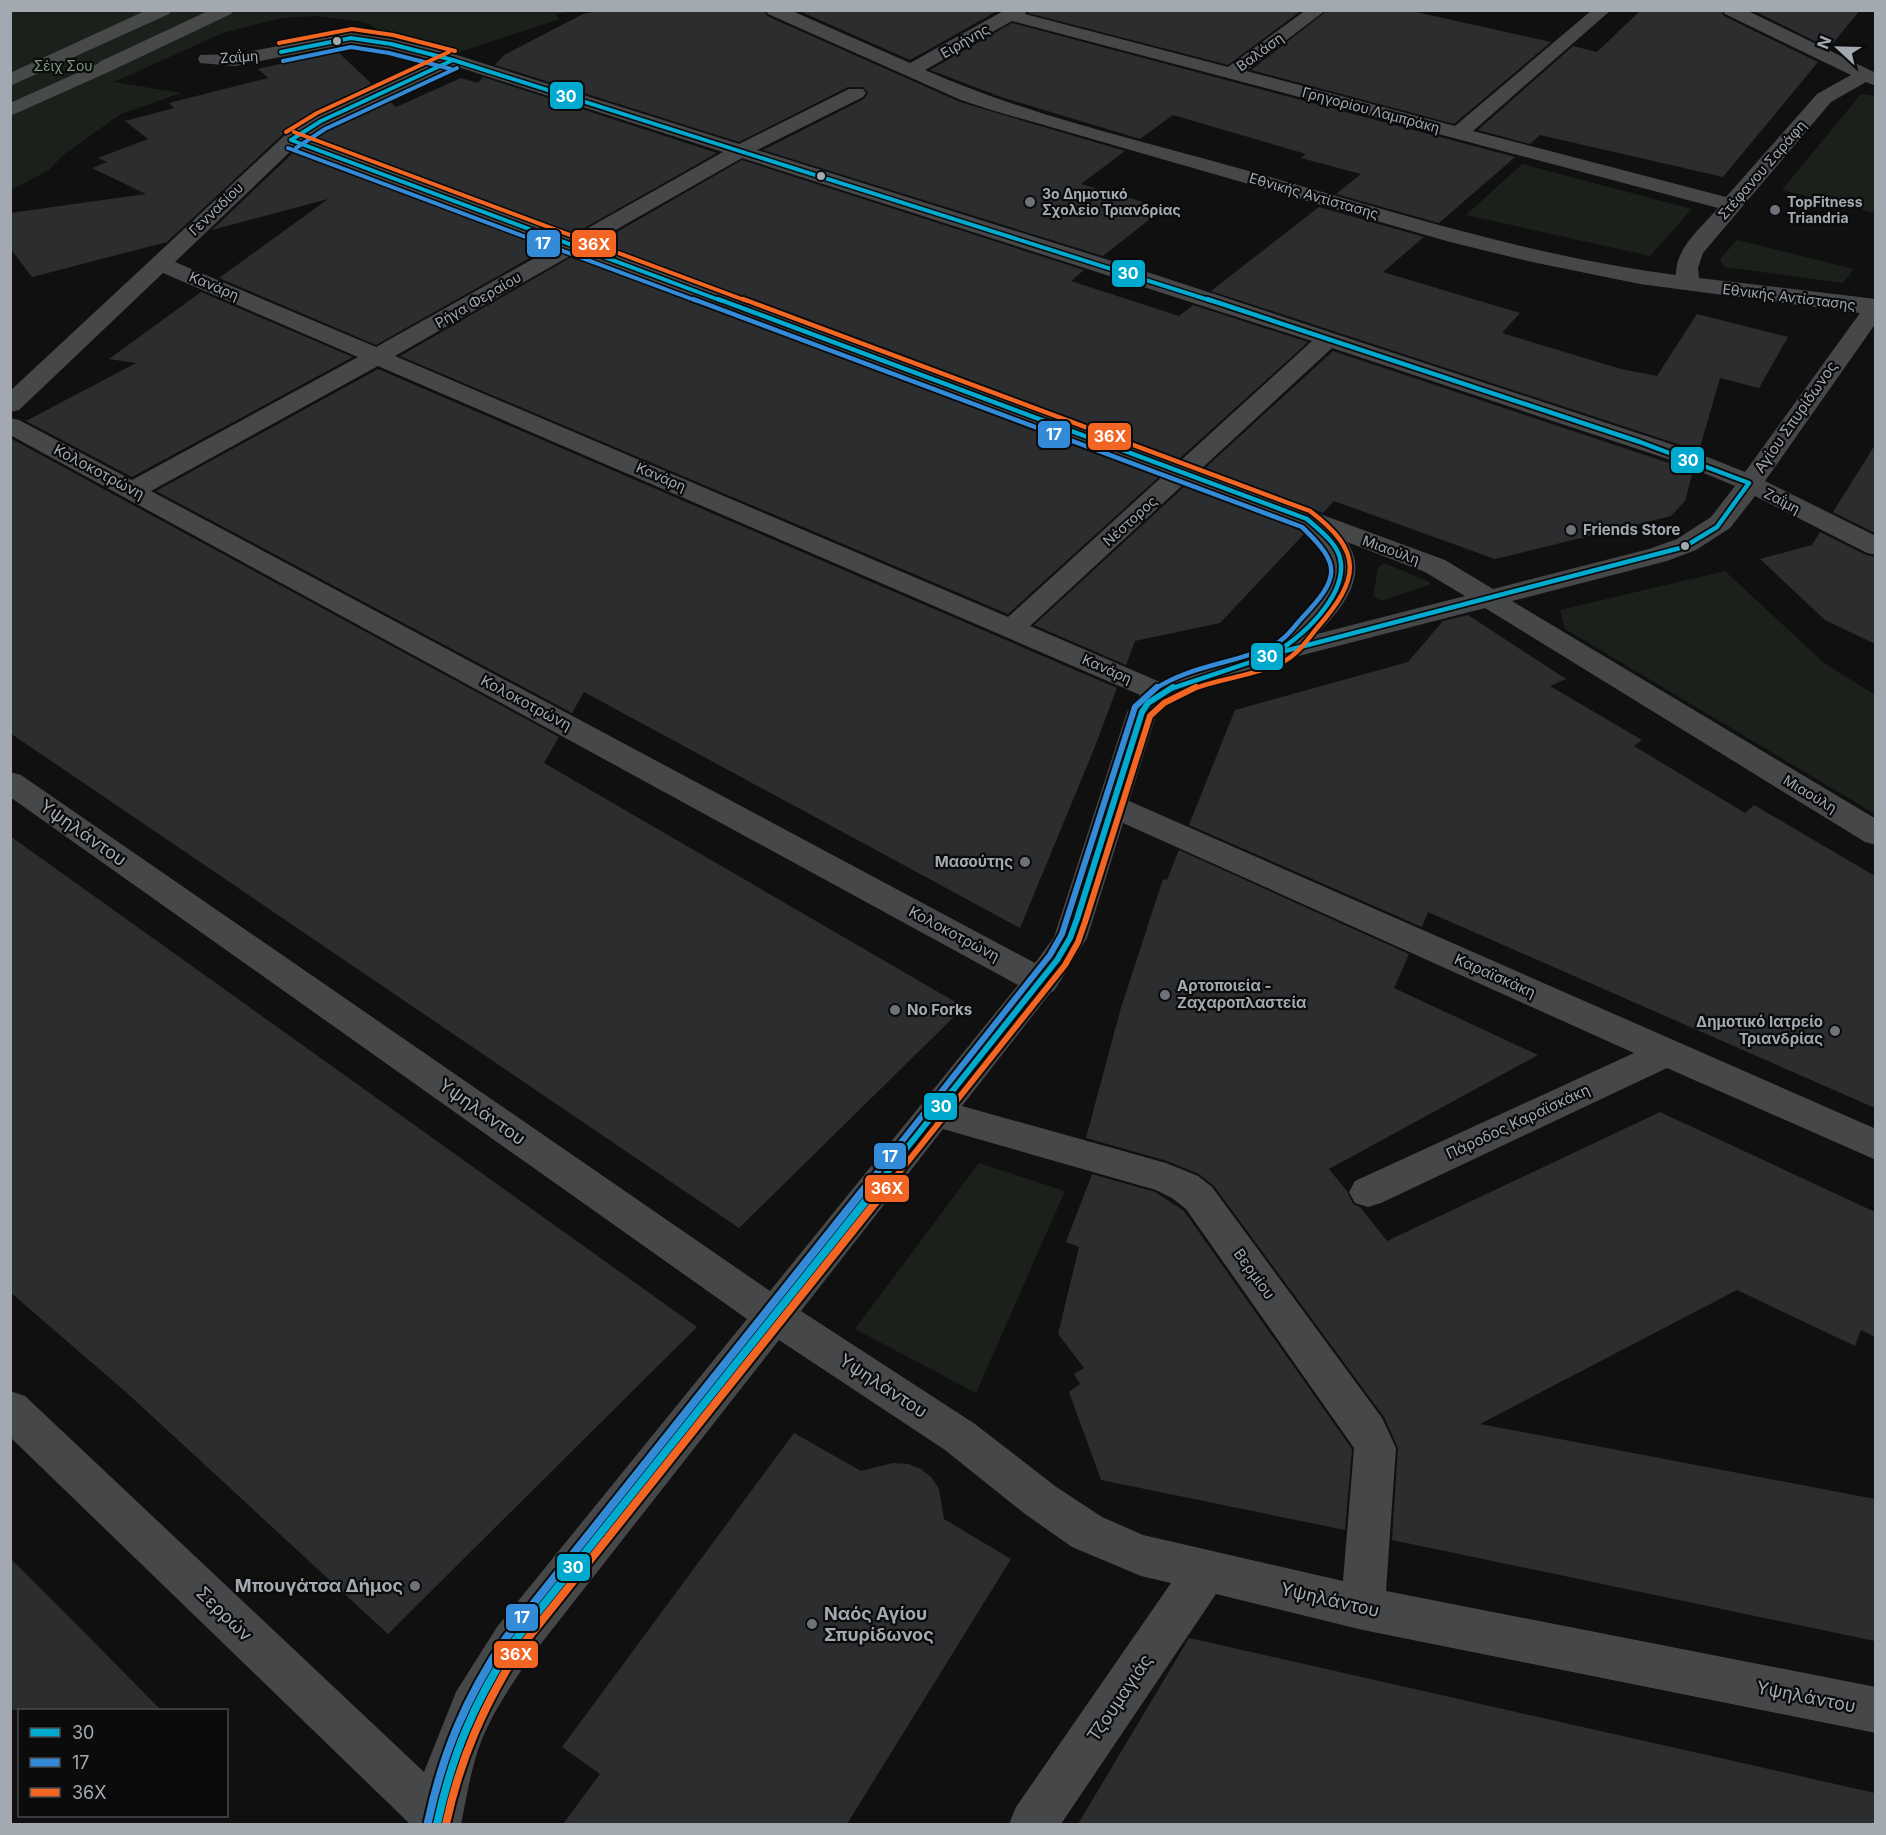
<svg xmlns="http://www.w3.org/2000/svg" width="1886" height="1835" viewBox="0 0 1886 1835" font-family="Inter,sans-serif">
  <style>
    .green { fill: #1b201b }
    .building { fill: #2c2d2e }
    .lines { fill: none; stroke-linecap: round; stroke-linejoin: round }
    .minor { fill: #454749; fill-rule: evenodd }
    .major { fill: #48494b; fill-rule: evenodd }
    .highway { fill: #47494a; fill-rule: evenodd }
    .bus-1-far3-casing { stroke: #0b0b0c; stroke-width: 7 }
    .bus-1-far2-casing { stroke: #0b0b0c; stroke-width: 8 }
    .bus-1-far1-casing { stroke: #0b0b0c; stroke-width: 10 }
    .bus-1-casing { stroke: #0b0b0c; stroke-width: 12 }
    .bus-2-far3-casing { stroke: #0b0b0c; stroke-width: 7 }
    .bus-2-far2-casing { stroke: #0b0b0c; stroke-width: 8 }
    .bus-2-far1-casing { stroke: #0b0b0c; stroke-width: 10 }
    .bus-2-casing { stroke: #0b0b0c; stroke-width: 12 }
    .bus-3-far3-casing { stroke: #0b0b0c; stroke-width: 7 }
    .bus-3-far2-casing { stroke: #0b0b0c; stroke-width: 8 }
    .bus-3-far1-casing { stroke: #0b0b0c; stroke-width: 10 }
    .bus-3-casing { stroke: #0b0b0c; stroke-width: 12 }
    .bus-1-far3 { stroke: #00a9ce; stroke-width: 4 }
    .bus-1-far2 { stroke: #00a9ce; stroke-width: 4.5 }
    .bus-1-far1 { stroke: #00a9ce; stroke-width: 6 }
    .bus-1 { stroke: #00a9ce; stroke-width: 8 }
    .bus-2-far3 { stroke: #338bd7; stroke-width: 4 }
    .bus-2-far2 { stroke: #338bd7; stroke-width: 4.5 }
    .bus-2-far1 { stroke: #338bd7; stroke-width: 6 }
    .bus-2 { stroke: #338bd7; stroke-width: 8 }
    .bus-3-far3 { stroke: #f26522; stroke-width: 4 }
    .bus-3-far2 { stroke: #f26522; stroke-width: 4.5 }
    .bus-3-far1 { stroke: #f26522; stroke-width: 6 }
    .bus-3 { stroke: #f26522; stroke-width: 8 }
    .bus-dot { fill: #a2a9b1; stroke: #0b0b0c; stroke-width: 2 }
    .poi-dot { fill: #6f7379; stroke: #0b0b0c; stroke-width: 2 }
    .labels { text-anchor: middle; stroke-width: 4.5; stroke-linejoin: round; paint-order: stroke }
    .far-street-label { font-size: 14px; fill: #a2a9b1; stroke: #0b0b0c }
    .far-park-label { font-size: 14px; fill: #7d9b7b; stroke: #0b0b0c }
    .far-poi-label { font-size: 14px; font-weight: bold; fill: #a2a9b1; stroke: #0b0b0c; text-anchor: start }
    .street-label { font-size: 15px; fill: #a2a9b1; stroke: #0b0b0c }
    .poi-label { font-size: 15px; font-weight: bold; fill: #a2a9b1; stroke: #0b0b0c; text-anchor: start }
    .near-street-label { font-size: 18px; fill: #a2a9b1; stroke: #0b0b0c }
    .near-poi-label { font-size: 18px; font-weight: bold; fill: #a2a9b1; stroke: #0b0b0c; text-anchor: end }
    .line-badge { stroke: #0b0b0c; stroke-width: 2 }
    .badge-label { font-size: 16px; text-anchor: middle; font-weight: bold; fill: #fff }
  </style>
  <rect width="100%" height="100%" fill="#101011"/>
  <g class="green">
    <polygon points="11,11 573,11 555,14 560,19 456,53 419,41 385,37 370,24 358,21 318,16 281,18 223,33 114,82 181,93 121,114 63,155 49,170 11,190"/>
    <polygon points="1861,94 1875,96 1875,213 1782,190"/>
    <polygon points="1522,164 1692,209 1650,256 1466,215"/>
    <polygon points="1737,240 1854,269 1843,283 1724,267 1720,259"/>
    <polygon points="1384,563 1430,582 1429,585 1381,601 1373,596 1378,568"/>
    <polygon points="1725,571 1824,663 1875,695 1875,814 1565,629 1560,610"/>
    <polygon points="979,1163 1065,1191 976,1393 855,1329"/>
  </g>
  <g class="building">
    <polygon points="602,10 764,10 767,16 960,102 1125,151 1081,184 1143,202 1134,209 1155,215 1103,256 763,150 864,99 868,93 863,87 848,87 739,142 495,65 504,55 583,14"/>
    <polygon points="797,10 999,10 910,60"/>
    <polygon points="1029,10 1302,10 1228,65 1028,13"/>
    <polygon points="1328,10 1407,10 1551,42 1454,124 1251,70"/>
    <polygon points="1641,10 1721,10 1724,16 1818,62 1723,177 1540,135 1530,144 1478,130 1573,46 1597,52"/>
    <polygon points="1752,10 1860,10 1829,48"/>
    <polygon points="1012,23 1515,157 1439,223 1336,194 1361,174 1301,158 1306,154 1173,115 1140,139 1004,98 930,70"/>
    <polygon points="337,51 375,87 313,115 283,134 167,242 32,277 10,248 10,213 146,194 92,168 107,162 98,158 148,139 125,121 174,108 169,103 268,78 258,69"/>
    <polygon points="483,77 717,153 572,235 311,138 329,127 388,100 396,107 461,78 478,83"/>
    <polygon points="295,151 551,246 376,345 219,278 328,199 212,230"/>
    <polygon points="742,160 1084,270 1071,281 1179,316 1193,305 1308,342 1179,459 596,244"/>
    <polygon points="1319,207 1424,237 1383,272 1520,313 1502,333 1621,369 1657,376 1697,314 1788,337 1759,388 1720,378 1699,451 1211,291"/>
    <polygon points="575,255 1161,475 1008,614 400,356"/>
    <polygon points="201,292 353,357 132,477 26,421 136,363 109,359"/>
    <polygon points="1333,351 1693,471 1685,501 1671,516 1495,559 1334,501 1323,513 1204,469"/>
    <polygon points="378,369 1117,688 1094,749 1020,928 584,692 572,713 156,491"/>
    <polygon points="10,438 559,737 544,763 964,1007 739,1228 10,733"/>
    <polygon points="1875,445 1875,533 1833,512"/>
    <polygon points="1186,485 1299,527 1305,533 1220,623 1135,641 1126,665 1034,625"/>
    <polygon points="1820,532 1866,555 1875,557 1875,644 1825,620 1760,559 1812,545"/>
    <polygon points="1468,615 1566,679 1550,686 1642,740 1634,746 1745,813 1754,805 1875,876 1875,1108 1428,912 1422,927 1189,825 1235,710 1408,662 1443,621"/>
    <polygon points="10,836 697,1327 388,1634 127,1393 10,1292"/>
    <polygon points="1179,850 1409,954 1394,988 1538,1055 1329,1169 1347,1191 1353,1204 1360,1207 1387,1241 1660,1112 1875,1212 1875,1337 1861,1330 1855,1346 1737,1290 1480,1424 1875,1499 1875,1641 1392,1540 1398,1448 1384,1417 1214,1186 1199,1174 1167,1161 1086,1138 1120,1011 1163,879 1167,880"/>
    <polygon points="1092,1174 1155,1192 1184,1211 1352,1449 1345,1530 1101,1480 1069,1392 1080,1384 1074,1374 1084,1368 1058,1334 1079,1247 1066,1242"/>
    <polygon points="794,1433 861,1471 893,1463 908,1464 921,1469 932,1478 939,1489 944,1519 1011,1559 847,1824 563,1824 600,1774 562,1747"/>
    <polygon points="10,1558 79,1627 161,1710 10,1710"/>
    <polygon points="1189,1638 1875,1793 1875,1824 1078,1824"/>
  </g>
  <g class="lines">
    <path class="minor" d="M766,10H790L910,63L1005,10H1027L1025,14L1228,67L1306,10H1326L1246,71L1455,126L1592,10H1611L1473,131L1726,197L1817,94L1851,75L1725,14L1723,10H1746L1876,73V86L1866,82L1831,102L1703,253L1698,268L1699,278L1876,299V323L1765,481L1876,536V555L1867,553L1755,496L1730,528L1696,550L1667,561L1512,601L1876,819V845L1865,842L1485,608L1291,658L1189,691L1171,700L1157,712L1129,801L1876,1129V1160L1667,1068L1381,1203L1368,1207L1355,1203L1349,1192L1355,1181L1634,1053L1123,823L1087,938L1054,991L1051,992L962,1106L1166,1163L1198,1176L1212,1187L1382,1418L1396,1448L1386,1591L1876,1687V1733L1363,1630L1216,1594L1061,1824H1009L1016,1807L1171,1583L1141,1576L1072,1547L1025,1514L945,1450L779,1340L529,1659C512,1684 494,1710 482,1739C471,1767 467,1796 461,1824H410L10,1437V1391L25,1396L424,1772L456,1692L497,1627L747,1319L10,797V772L21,775L770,1291L1018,985L10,435V418L19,420L132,480L358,357L163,273L19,410L10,412V391L284,136L314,117L437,61L391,49L351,43L235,66L200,63L198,59L200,55L235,54L351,33L391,39L444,51L739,144L849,89H863L866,93L863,97L757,150L1147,272L1695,452L1745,472L1860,313L1640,284L1532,262L1450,242L988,109L961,100L768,14ZM1012,21L1718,208C1702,227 1675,248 1676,275C1529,256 1387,210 1245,170C1138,140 1027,115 925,70ZM455,66L723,152L572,237L306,139L328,125ZM294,148L556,246L376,347L175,262ZM742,158L1312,341L1179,462L591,244ZM575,253L1165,474L1008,617L395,356ZM1332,348L1677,462L1735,486L1711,517L1677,539L1649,549L1493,589L1445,560L1200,470ZM378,366L1140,695L1127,712L1054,937L1035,963L151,491ZM1186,482L1300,525L1325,549L1330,567L1327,582L1316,602L1271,646L1160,682L1030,626ZM1347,542L1425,572L1465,596L1317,634C1341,610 1370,576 1347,542ZM943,1129L1156,1190L1172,1198L1186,1209L1354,1448L1343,1581L1143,1535L1102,1517L1055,1486L975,1424L801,1311Z"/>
    <g class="major">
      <polygon points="147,10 171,10 169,14 10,86 10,73"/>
      <polygon points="106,60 113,62 115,66 113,70 10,116 10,103"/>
    </g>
    <polygon class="highway" points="210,10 233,10 231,14 113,70 99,70 97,66 99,62"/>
    <defs>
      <g id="bus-1-far3">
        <polyline points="281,52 351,38 391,44 453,60 1212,301"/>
        <polyline points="291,140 722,301"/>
        <polyline points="291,140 321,121 453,60"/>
      </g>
      <g id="bus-1-far2">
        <path d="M718,299L1307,519C1319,530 1336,542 1340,558C1349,596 1299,640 1270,656"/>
        <polyline points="1170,689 1281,652 1684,547 1717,527 1749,483 1640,442 1207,299"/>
      </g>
      <polyline id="bus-1-far1" points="874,1189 1057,960 1070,938 1077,919 1142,712 1148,703 1173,687"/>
      <path id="bus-1" d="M437,1824C452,1755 474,1702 513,1643L876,1188"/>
      <g id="bus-2-far3">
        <polyline points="283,61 351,47 389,53 451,69"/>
        <polyline points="288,148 697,301"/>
        <polyline points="296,148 325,129 457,68"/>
      </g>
      <path id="bus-2-far2" d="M693,299L1302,527C1343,566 1339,578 1302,618C1293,628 1285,640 1272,646C1234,664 1191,665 1155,689"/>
      <polyline id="bus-2-far1" points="864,1189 1050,955 1062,934 1135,707 1157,687"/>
      <path id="bus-2" d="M428,1822C443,1752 466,1698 506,1638L865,1188"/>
      <g id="bus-3-far3">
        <polyline points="279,43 352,29 393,35 455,51"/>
        <polyline points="286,132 317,113 449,52"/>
        <polyline points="294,132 747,301"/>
      </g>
      <path id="bus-3-far2" d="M743,299L1310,511C1364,552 1360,579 1317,628C1307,641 1296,656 1281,663C1253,676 1221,678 1193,689"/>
      <polyline id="bus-3-far1" points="886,1189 1065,965 1078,942 1085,922 1150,716 1164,703 1196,687"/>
      <path id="bus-3" d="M446,1824C460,1759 484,1704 520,1648L887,1188"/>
    </defs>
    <use href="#bus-1-far3" class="bus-1-far3-casing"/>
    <use href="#bus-1-far2" class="bus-1-far2-casing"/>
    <use href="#bus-1-far1" class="bus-1-far1-casing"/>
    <use href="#bus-1" class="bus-1-casing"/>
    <use href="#bus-2-far3" class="bus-2-far3-casing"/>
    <use href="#bus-2-far2" class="bus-2-far2-casing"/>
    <use href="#bus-2-far1" class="bus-2-far1-casing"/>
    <use href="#bus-2" class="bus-2-casing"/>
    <use href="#bus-3-far3" class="bus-3-far3-casing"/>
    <use href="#bus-3-far2" class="bus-3-far2-casing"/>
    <use href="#bus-3-far1" class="bus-3-far1-casing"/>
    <use href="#bus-3" class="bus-3-casing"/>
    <use href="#bus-1-far3" class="bus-1-far3"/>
    <use href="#bus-1-far2" class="bus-1-far2"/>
    <use href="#bus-1-far1" class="bus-1-far1"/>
    <use href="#bus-1" class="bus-1"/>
    <use href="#bus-2-far3" class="bus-2-far3"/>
    <use href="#bus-2-far2" class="bus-2-far2"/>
    <use href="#bus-2-far1" class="bus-2-far1"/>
    <use href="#bus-2" class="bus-2"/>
    <use href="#bus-3-far3" class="bus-3-far3"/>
    <use href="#bus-3-far2" class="bus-3-far2"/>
    <use href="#bus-3-far1" class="bus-3-far1"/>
    <use href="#bus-3" class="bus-3"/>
  </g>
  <g class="bus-dot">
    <circle cx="337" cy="41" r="5"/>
    <circle cx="821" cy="176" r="5"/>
    <circle cx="1685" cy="546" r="5"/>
  </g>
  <g class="poi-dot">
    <circle cx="1030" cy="202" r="6"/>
    <circle cx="1775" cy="210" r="6"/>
    <circle cx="1571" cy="530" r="6"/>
    <circle cx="1025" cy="862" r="6"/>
    <circle cx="1165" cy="995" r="6"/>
    <circle cx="895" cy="1010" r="6"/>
    <circle cx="1835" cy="1031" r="6"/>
    <circle cx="415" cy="1586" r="6"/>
    <circle cx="812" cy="1624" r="6"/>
  </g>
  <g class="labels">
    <g class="far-street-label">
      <text transform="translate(965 41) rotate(-30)" y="5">Ειρήνης</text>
      <text transform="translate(1260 52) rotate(-36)" y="5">Βαλάση</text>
      <text transform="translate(239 57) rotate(-4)" y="5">Ζαΐμη</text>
      <text transform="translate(1371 110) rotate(15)" y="5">Γρηγορίου Λαμπράκη</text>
      <text transform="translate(1762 170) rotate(-49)" y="5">Στέφανου Σαράφη</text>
      <text transform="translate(1314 196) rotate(16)" y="5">Εθνικής Αντίστασης</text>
      <text transform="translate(216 209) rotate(-44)" y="5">Γενναδίου</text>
      <text transform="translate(214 286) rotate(23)" y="5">Κανάρη</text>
      <text transform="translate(1789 297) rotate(7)" y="5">Εθνικής Αντίστασης</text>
      <text transform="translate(478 300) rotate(-30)" y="5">Ρήγα Φεραίου</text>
      <text transform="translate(661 477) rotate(23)" y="5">Κανάρη</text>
      <text transform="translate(1782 501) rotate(28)" y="5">Ζαΐμη</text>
      <text transform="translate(1130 521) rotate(-42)" y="5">Νέστορος</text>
      <text transform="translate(1391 550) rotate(20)" y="5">Μιαούλη</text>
      <text transform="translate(1107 669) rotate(24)" y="5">Κανάρη</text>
      <text transform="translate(1810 794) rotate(31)" y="5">Μιαούλη</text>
    </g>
    <g class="far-park-label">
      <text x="63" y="71">Σέιχ Σου</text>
    </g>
    <g class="far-poi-label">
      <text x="1042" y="199">3ο Δημοτικό<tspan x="1042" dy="16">Σχολείο Τριανδρίας</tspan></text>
      <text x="1787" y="207">TopFitness<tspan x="1787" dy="16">Triandria</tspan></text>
    </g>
    <g class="street-label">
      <text transform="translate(1796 417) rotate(-55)" y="5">Αγίου Σπυρίδωνος</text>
      <text transform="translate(99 472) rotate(28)" y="5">Κολοκοτρώνη</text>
      <text transform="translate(526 703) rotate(28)" y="5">Κολοκοτρώνη</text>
      <text transform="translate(954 934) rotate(28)" y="5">Κολοκοτρώνη</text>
      <text transform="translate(1495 976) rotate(24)" y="5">Καραϊσκάκη</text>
      <text transform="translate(1518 1122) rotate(-25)" y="5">Πάροδος Καραϊσκάκη</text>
      <text transform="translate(1254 1274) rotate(54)" y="5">Βερμίου</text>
    </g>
    <g class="poi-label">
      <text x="1583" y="535">Friends Store</text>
      <text x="1013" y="867" text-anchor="end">Μασούτης</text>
      <text x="1177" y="991">Αρτοποιεία -<tspan x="1177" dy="17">Ζαχαροπλαστεία</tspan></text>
      <text x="907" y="1015">No Forks</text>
      <text x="1823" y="1027" text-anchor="end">Δημοτικό Ιατρείο<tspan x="1823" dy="17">Τριανδρίας</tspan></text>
    </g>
    <g class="near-street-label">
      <text transform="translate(83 833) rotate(35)" y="6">Υψηλάντου</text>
      <text transform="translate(482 1112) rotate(35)" y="6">Υψηλάντου</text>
      <text transform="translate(883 1386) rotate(33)" y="6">Υψηλάντου</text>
      <text transform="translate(1330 1600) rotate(13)" y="6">Υψηλάντου</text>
      <text transform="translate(224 1614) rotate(44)" y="6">Σερρών</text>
      <text transform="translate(1806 1697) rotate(11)" y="6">Υψηλάντου</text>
      <text transform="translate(1120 1698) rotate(-56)" y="6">Τζουμαγιάς</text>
    </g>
    <g class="near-poi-label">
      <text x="403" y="1592">Μπουγάτσα Δήμος</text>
      <text x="824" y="1620" text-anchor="start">Ναός Αγίου<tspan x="824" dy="21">Σπυρίδωνος</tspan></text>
    </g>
  </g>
  <g class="line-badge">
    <rect x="549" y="81" width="35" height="29" rx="6" fill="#00a9ce"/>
    <rect x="526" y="229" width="35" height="29" rx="6" fill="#338bd7"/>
    <rect x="571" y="229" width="46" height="29" rx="6" fill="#f26522"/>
    <rect x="1111" y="259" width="35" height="29" rx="6" fill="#00a9ce"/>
    <rect x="1037" y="420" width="34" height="29" rx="6" fill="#338bd7"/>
    <rect x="1087" y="422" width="45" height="29" rx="6" fill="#f26522"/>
    <rect x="1670" y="446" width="35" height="28" rx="6" fill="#00a9ce"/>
    <rect x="1250" y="642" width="34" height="29" rx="6" fill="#00a9ce"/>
    <rect x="923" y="1092" width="35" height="29" rx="6" fill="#00a9ce"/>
    <rect x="873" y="1142" width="34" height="28" rx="6" fill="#338bd7"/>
    <rect x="864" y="1174" width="46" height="29" rx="6" fill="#f26522"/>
    <rect x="556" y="1553" width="35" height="29" rx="6" fill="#00a9ce"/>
    <rect x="505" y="1603" width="34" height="29" rx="6" fill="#338bd7"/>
    <rect x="493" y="1640" width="46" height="29" rx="6" fill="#f26522"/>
  </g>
  <g class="badge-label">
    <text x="566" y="102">30</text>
    <text x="543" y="249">17</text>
    <text x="594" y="250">36Χ</text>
    <text x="1128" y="279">30</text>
    <text x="1054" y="440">17</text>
    <text x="1110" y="442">36Χ</text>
    <text x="1688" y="466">30</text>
    <text x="1267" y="662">30</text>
    <text x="941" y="1112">30</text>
    <text x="890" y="1162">17</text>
    <text x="887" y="1194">36Χ</text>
    <text x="573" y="1573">30</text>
    <text x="522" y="1623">17</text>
    <text x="516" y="1660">36Χ</text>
  </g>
  <rect width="1886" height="1835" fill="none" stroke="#a2a9b1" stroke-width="24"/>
  <rect x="18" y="1709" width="210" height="108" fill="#0b0b0c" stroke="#474a4e" stroke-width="1.5"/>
  <rect x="30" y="1728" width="30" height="9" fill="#00a9ce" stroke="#474a4e" stroke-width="1.5"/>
  <text x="72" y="1739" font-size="18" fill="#a2a9b1">30</text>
  <rect x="30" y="1758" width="30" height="9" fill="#338bd7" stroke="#474a4e" stroke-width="1.5"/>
  <text x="72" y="1769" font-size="18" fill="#a2a9b1">17</text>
  <rect x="30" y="1788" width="30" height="9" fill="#f26522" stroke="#474a4e" stroke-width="1.5"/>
  <text x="72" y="1799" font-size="18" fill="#a2a9b1">36Χ</text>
  <g transform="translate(1838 48) rotate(292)" stroke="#0b0b0c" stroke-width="4.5" paint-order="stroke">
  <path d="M0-4.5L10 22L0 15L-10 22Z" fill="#a2a9b1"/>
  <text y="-9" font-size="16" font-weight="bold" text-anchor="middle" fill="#a2a9b1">N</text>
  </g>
</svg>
